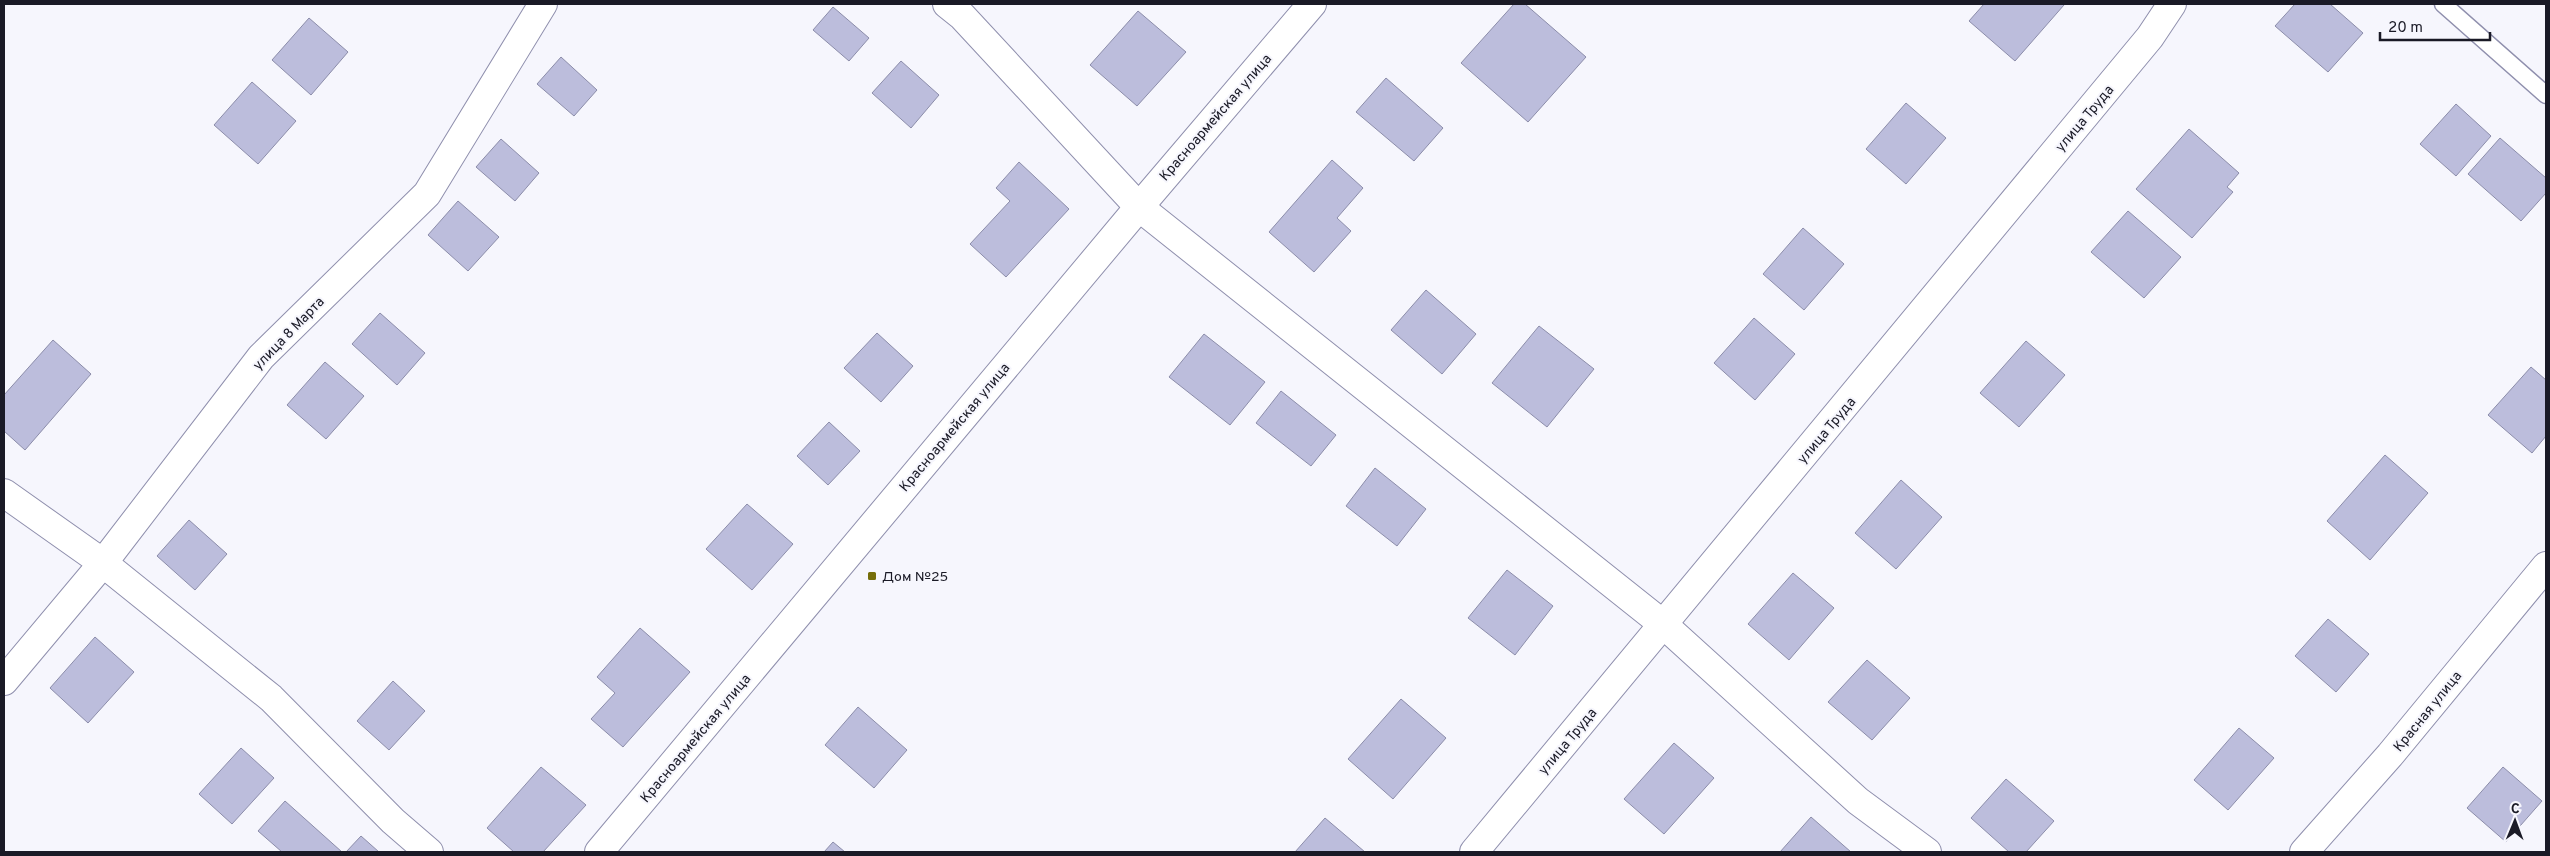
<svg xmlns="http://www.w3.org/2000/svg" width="2550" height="856" viewBox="0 0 2550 856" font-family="Overpass,sans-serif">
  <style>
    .building { fill: #bcbddc; stroke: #8c8daa }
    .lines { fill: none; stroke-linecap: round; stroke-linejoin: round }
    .lane-casing { stroke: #8f8fad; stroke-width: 19 }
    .street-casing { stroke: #8f8fad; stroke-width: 30 }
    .secondary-casing { stroke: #8f8fad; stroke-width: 30 }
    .lane { stroke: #fff; stroke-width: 16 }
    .street { stroke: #fff; stroke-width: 28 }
    .secondary { stroke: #fff; stroke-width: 28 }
    .poi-dot { fill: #756d09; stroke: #f6f6fd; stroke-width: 2 }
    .labels { text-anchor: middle; stroke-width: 4; stroke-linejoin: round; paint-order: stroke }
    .street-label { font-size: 14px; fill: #1a1a26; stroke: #f6f6fd }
    .poi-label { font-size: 14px; fill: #1a1a26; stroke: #f6f6fd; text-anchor: start }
  </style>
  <rect width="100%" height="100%" fill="#f6f6fd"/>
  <g class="building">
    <polygon points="1514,4 1525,4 1586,57 1528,122 1461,63"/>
    <polygon points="1984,4 2063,4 2064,5 2015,61 1969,21"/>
    <polygon points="2295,4 2330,4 2363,33 2328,72 2275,26"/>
    <polygon points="833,7 869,38 849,61 813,30"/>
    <polygon points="1138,11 1186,52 1137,106 1090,65"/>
    <polygon points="309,18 348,52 311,95 272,60"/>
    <polygon points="561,57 597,90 574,116 537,84"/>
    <polygon points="901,61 939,95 911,128 872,93"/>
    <polygon points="1386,78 1443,128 1414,161 1356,112"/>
    <polygon points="252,82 296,121 258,164 214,125"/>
    <polygon points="1906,103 1946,138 1906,184 1866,149"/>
    <polygon points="2456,104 2491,136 2456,176 2420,144"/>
    <polygon points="2189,129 2239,173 2227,187 2233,192 2192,238 2136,189"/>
    <polygon points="2500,138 2546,178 2546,193 2521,221 2468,174"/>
    <polygon points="501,139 539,173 515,201 476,167"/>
    <polygon points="1332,160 1363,188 1337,218 1351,231 1314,272 1269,232"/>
    <polygon points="1019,162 1069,209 1006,277 970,244 1010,201 996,188"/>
    <polygon points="458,201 499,237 468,271 428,235"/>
    <polygon points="2128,211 2181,257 2144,298 2091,252"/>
    <polygon points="1803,228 1844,264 1804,310 1763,274"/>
    <polygon points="1426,290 1476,334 1442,374 1391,330"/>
    <polygon points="380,313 425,353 397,385 352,344"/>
    <polygon points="1754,318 1795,354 1755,400 1714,363"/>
    <polygon points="1539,326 1594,369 1547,427 1492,383"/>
    <polygon points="877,333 913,366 881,402 844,368"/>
    <polygon points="1204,334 1265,382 1230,425 1169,377"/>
    <polygon points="53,340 91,374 25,450 4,431 4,395"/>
    <polygon points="2026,341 2065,375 2019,427 1980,393"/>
    <polygon points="325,362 364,396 326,439 287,405"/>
    <polygon points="2531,367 2546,380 2546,436 2532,453 2488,415"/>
    <polygon points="1281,391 1336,435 1311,466 1256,423"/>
    <polygon points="829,422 860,451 828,485 797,456"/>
    <polygon points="2385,455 2428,493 2370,560 2327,521"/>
    <polygon points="1375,468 1426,509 1397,546 1346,506"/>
    <polygon points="1901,480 1942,517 1896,569 1855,533"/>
    <polygon points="747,504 793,544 752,590 706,549"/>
    <polygon points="189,520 227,554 195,590 157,556"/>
    <polygon points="1507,570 1553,606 1515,655 1468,618"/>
    <polygon points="1793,573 1834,608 1789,660 1748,624"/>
    <polygon points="2328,619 2369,654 2336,692 2295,656"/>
    <polygon points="640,628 690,672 623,747 591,719 615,693 597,677"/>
    <polygon points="95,637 134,672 88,723 50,688"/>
    <polygon points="1867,660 1910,698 1872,740 1828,702"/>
    <polygon points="393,681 425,711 389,750 357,721"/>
    <polygon points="1401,699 1446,738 1393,799 1348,759"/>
    <polygon points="858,707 907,750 874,788 825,745"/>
    <polygon points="2239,728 2274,758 2228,810 2194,780"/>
    <polygon points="1674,743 1714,778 1664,834 1624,799"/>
    <polygon points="241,748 274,778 232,824 199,794"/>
    <polygon points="541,767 586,805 543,852 514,852 487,828"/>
    <polygon points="2503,767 2542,801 2506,842 2467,808"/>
    <polygon points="2006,779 2054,821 2026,852 2009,852 1971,818"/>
    <polygon points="285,801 342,852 282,852 258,831"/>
    <polygon points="1811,817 1851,852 1780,852"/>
    <polygon points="1325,818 1365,852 1295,852"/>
    <polygon points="361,836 379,852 346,852"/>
    <polygon points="833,842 845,852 824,852"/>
  </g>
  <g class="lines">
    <defs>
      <polyline id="lane" points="2443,4 2546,95"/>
      <g id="street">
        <polyline points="947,4 962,16 1139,207 1664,625 1858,801 1927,852"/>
        <polyline points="4,493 103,563 271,698 393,821 429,852"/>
        <polyline points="4,681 103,563 261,357 427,194 543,4"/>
        <polyline points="1474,852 2150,37 2172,4"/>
        <polyline points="2304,852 2390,755 2546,566"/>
      </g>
      <polyline id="secondary" points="599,852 1139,207 1312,4"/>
    </defs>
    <use href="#lane" class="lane-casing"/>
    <use href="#street" class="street-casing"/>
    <use href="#secondary" class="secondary-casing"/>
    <use href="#lane" class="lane"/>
    <use href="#street" class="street"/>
    <use href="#secondary" class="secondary"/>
  </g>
  <rect class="poi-dot" x="867" y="571" width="10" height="10" rx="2.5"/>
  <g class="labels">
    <g class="street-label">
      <text transform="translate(1215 117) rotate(-49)" y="5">Красноармейская улица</text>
      <text transform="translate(2084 118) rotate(-50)" y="5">улица Труда</text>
      <text transform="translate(288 333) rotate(-46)" y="5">улица 8 Марта</text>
      <text transform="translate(954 427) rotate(-50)" y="5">Красноармейская улица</text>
      <text transform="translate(1826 430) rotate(-50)" y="5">улица Труда</text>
      <text transform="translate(2427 711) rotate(-51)" y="5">Красная улица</text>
      <text transform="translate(695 738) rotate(-50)" y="5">Красноармейская улица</text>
      <text transform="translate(1567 741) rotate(-50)" y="5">улица Труда</text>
    </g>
    <g class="poi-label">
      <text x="882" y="581">Дом №25</text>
    </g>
  </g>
  <rect width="2550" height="856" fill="none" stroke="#1a1a26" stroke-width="10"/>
  <g transform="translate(2515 821) rotate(1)" stroke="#f6f6fd" stroke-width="4" paint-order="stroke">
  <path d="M0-4L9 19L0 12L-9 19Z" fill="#1a1a26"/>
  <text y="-8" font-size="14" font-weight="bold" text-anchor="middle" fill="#1a1a26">С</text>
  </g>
  <path d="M2380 32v8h110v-8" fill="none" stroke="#1a1a26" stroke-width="2.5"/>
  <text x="2388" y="32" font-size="15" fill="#1a1a26" stroke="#f6f6fd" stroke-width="4" paint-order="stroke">20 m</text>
</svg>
